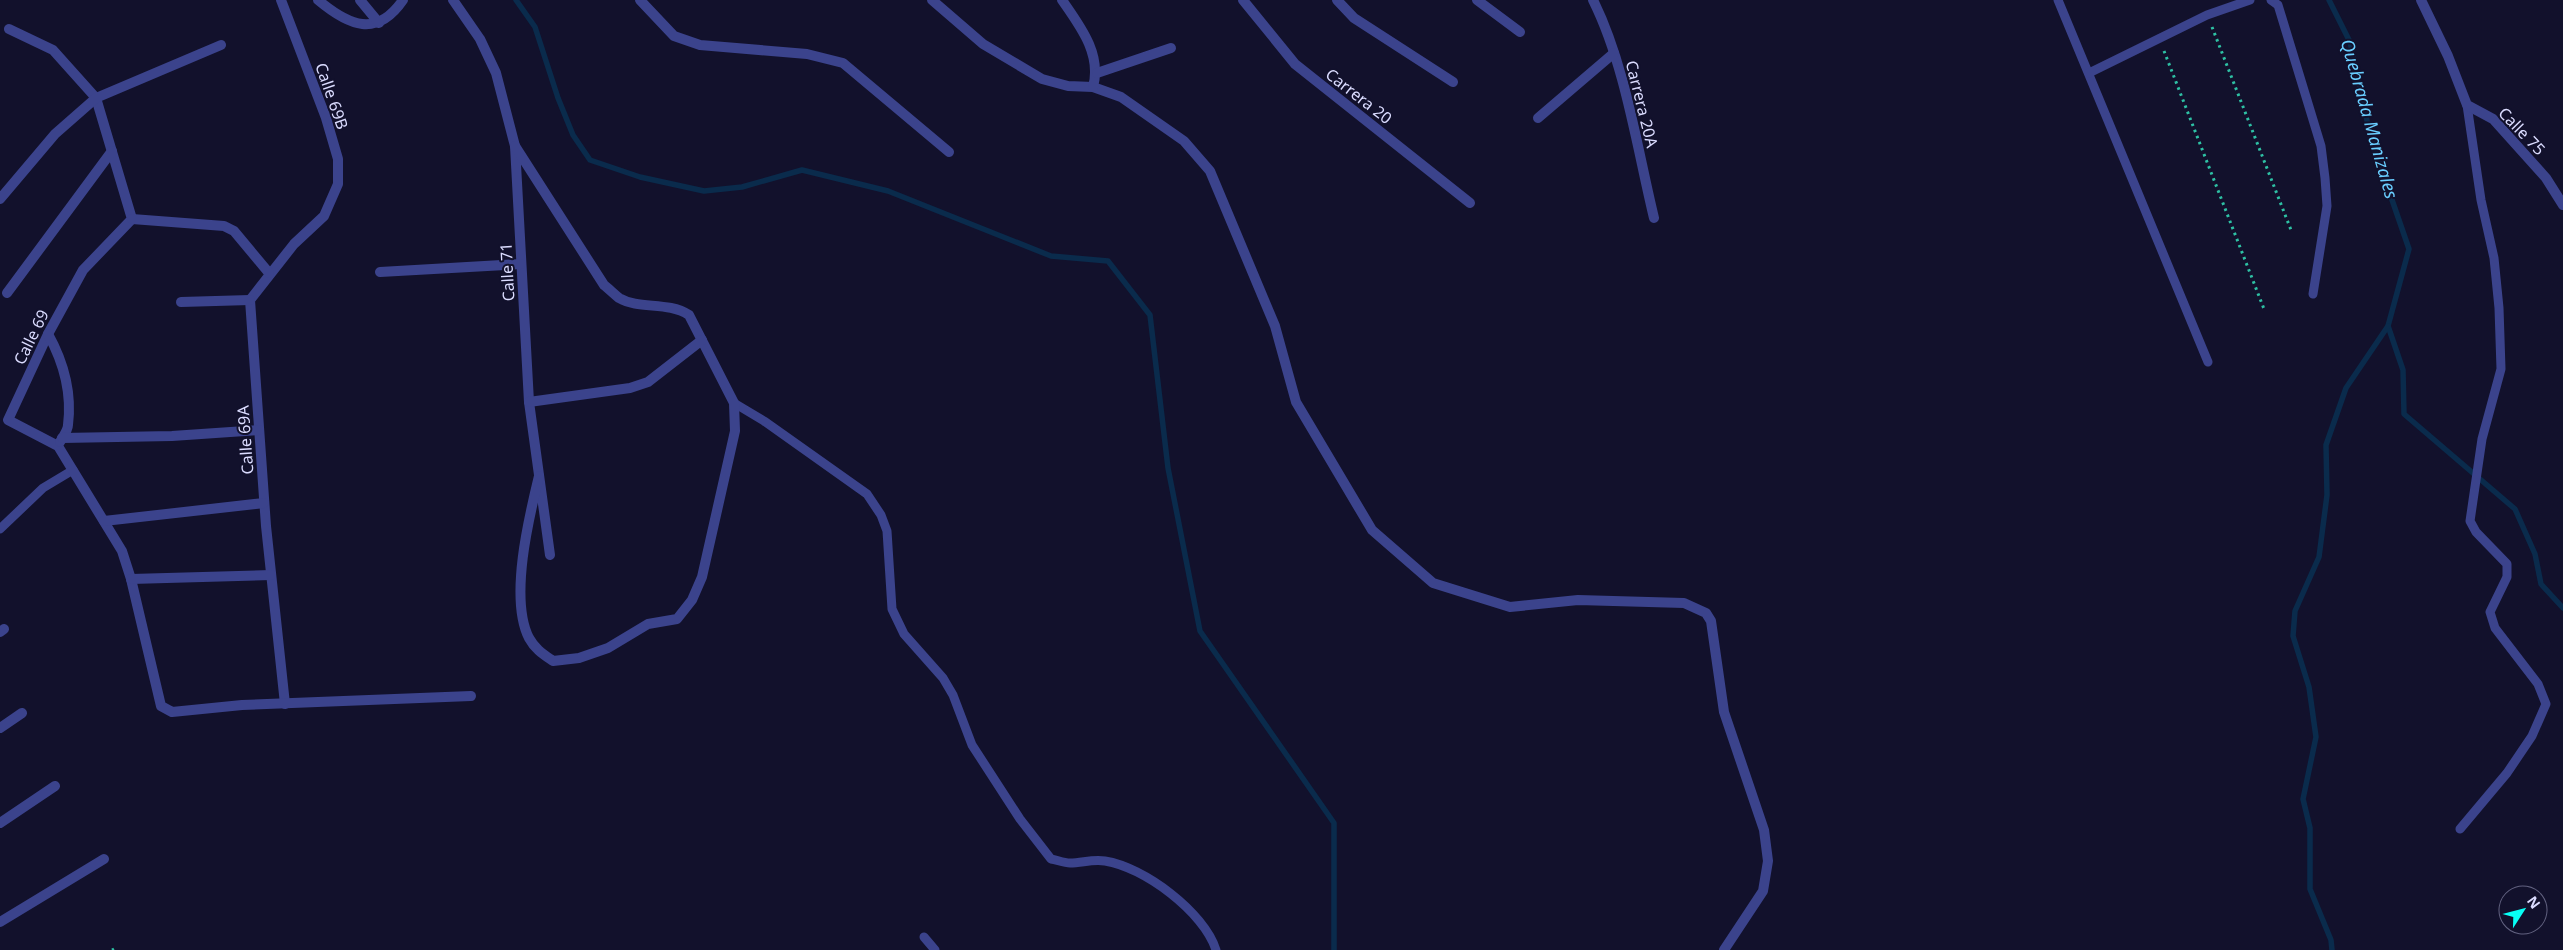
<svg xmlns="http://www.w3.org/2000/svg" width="2563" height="950" viewBox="0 0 2563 950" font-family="'Noto Sans',sans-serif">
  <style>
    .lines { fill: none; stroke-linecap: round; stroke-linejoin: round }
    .stream { stroke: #0a2b4c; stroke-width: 5.5 }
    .path { stroke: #2ec1a4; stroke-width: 3; stroke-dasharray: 2.5 4; stroke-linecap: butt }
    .service { stroke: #3b438c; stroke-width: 9 }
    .minor { stroke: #3b438c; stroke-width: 10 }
    .labels { text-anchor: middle; stroke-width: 4; stroke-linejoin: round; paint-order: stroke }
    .street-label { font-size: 16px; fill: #dbdcff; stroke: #12112c }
    .water-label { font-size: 18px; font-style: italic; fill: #69ceff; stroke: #12112c }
  </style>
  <rect width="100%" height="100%" fill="#12112c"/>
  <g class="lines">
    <g class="stream">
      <polyline points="516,0 535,27 558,98 573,135 590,160 640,177 704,191 742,187 802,170 888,191 1051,256 1108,261 1150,315 1168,468 1200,631 1334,823 1334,950"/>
      <polyline points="2329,0 2350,42 2371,139 2409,249 2388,326 2403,370 2404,414 2515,509 2535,554 2541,584 2563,608"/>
      <polyline points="2332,950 2331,940 2310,889 2310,828 2303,799 2316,737 2309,687 2293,636 2295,611 2319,557 2327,495 2326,445 2346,388 2388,326"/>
    </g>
    <g class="path">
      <polyline points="2212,27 2291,230"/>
      <polyline points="2164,51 2264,309"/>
      <polyline points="112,950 114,949"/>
    </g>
    <g class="service">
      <polyline points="2058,0 2208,362"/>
      <polyline points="2271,0 2278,5 2321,146 2325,178 2327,206 2313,294"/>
      <polyline points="2089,73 2207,15 2250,0"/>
      <path d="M734,403L764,421L867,494L881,515L887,531L892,609L904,634L943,678L953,695L972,745L1020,819L1051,859C1057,860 1064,863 1070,863C1082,863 1092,859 1105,861C1144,867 1204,912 1216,950"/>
      <polyline points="0,529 43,488 73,470"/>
      <polyline points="2460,829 2507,773 2532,736 2546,704 2538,684 2495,628 2490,612 2507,577 2507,564 2476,532 2470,521 2482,439 2501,369 2499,308 2494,258 2481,200 2467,105"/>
      <polyline points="924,937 935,950"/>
    </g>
    <g class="minor">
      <polyline points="281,0 326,118 338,159 338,184 324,216 294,244 250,300 266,526 285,704"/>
      <path d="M318,0C349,26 377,38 403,0"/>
      <polyline points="360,0 379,23"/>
      <polyline points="453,0 480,39 496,73 515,146 529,402 550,555"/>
      <polyline points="640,0 674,36 700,45 807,54 843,63 949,152"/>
      <polyline points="932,0 983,44 1042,79 1068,86 1093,87 1121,97 1184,141 1210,171 1275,326 1296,402 1372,530 1433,583 1510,607 1578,600 1684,603 1706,613 1711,621 1724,712 1764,830 1768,861 1763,891 1724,950"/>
      <path d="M1062,0C1080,26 1102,54 1093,87"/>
      <polyline points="1243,0 1295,64 1470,203"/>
      <polyline points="1337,0 1354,18 1453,82"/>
      <polyline points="1477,0 1520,32"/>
      <path d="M1593,0C1625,64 1637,148 1654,218"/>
      <polyline points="2421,0 2448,56 2467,105 2493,119 2546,178 2563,205"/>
      <polyline points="9,29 53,50 96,98 132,219 83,270 48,334 8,420 58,446 122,551 131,579 161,706 172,712 242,705 471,696"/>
      <polyline points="1097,73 1171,48"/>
      <polyline points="1538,118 1614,53"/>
      <path d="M515,146L604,285C609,289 614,294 619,298C640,310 667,301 689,315L734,403L735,431L702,577L692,600L677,619L648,624L608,648L579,658L553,661C543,654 535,649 529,638C509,599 529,517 539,476"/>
      <polyline points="0,199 55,134 96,98 221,45"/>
      <polyline points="132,219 224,226 234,231 269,273"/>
      <polyline points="380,272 521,264"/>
      <polyline points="7,293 112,151"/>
      <polyline points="181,302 250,300"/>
      <path d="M48,334C63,361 72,393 68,425C68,430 63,437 60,442"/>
      <polyline points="529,402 630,388 648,382 702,340"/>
      <polyline points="62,438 172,436 259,430"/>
      <polyline points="104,521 264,503"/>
      <polyline points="131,579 271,575"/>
      <polyline points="0,632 4,629"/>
      <polyline points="0,728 22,713"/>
      <polyline points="0,823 55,786"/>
      <polyline points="0,922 104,859"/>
    </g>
  </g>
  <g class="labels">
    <g class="street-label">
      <text transform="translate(332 96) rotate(71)" y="6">Calle 69B</text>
      <text transform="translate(1359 96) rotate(38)" y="6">Carrera 20</text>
      <text transform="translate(1642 104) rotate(76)" y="6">Carrera 20A</text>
      <text transform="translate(2522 131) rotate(46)" y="6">Calle 75</text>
      <text transform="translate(507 272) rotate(-93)" y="6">Calle 71</text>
      <text transform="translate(31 337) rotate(-64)" y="6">Calle 69</text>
      <text transform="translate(245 440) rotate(-94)" y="6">Calle 69A</text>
    </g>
    <g class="water-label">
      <text transform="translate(2369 119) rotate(74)" y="6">Quebrada Manizales</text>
    </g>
  </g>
  <g transform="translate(2523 910) rotate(54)"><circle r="24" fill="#12112c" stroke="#626280"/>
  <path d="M0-4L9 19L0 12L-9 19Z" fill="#07fff6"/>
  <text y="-8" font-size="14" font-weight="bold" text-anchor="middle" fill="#dbdcff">N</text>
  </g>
</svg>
